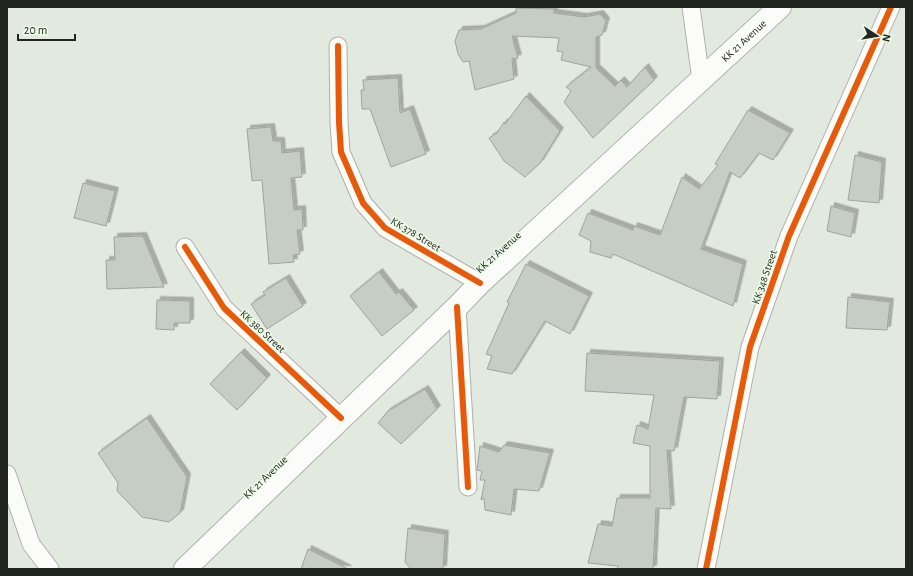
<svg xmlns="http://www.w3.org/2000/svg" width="913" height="576" viewBox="0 0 913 576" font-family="'Alegreya Sans',sans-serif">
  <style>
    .building { fill: #c6cdc5; stroke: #9ea49c; filter: url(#shadow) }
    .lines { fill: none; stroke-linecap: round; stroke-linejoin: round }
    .street-casing { stroke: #acb1aa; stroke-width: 19 }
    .secondary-casing { stroke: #acb1aa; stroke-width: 24 }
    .street { stroke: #fbfcfa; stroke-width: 17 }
    .secondary { stroke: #fbfcfa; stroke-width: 22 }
    .cycleway-casing { stroke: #ecfbe8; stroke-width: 8 }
    .cycleway { stroke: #e8590c; stroke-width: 6 }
    .labels { text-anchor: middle; stroke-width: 3; stroke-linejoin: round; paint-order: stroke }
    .street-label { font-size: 11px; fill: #212720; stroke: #ecfbe8 }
  </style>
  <defs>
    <filter id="shadow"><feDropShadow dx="3.5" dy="-3.5" stdDeviation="0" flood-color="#0004"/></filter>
  </defs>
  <rect width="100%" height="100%" fill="#e2eadf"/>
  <g class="building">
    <polygon points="516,8 554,9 554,13 584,17 600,14 606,21 602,35 596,37 596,68 615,86 621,80 627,87 645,67 654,80 593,138 564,102 571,91 566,87 591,67 561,60 563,52 557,51 559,38 512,36 518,58 512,59 514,79 475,90 469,61 463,62 458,54 455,41 459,30 481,29 516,13"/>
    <polygon points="398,78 400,113 410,109 426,154 391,167 370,109 362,109 361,90 364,90 363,80"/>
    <polygon points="526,96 560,131 540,163 525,177 504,161 489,138 497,133 504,122 505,124"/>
    <polygon points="748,110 790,133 773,160 759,153 740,178 730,172 701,249 743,264 733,306 613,254 611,258 590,252 591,241 579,235 588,213 633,230 634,226 660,235 682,177 699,189 718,165 715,164"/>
    <polygon points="271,127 273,141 281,141 282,153 300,151 302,177 291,178 294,210 302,209 303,230 297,230 300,254 293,255 294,262 269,264 262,180 252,181 247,129"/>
    <polygon points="855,155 882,162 879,203 848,200"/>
    <polygon points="83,183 115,191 106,226 74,218"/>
    <polygon points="831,206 855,213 851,237 827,231"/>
    <polygon points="143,236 164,287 107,289 106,260 115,260 114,237"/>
    <polygon points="526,264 589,296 570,334 545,321 512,374 487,369 492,356 486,354 509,303 507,302"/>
    <polygon points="379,272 396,294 399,292 414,310 382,336 350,296"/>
    <polygon points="286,278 303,306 267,329 251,304 265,295 263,292"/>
    <polygon points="848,297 890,302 887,330 846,328"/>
    <polygon points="157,300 190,301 190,323 174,323 174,330 156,329"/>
    <polygon points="241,352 267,378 237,410 210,384"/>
    <polygon points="587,353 720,361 717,399 684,397 674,451 667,450 671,509 656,508 653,569 617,569 618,566 588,563 598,524 612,526 617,498 650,498 650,446 633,443 637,425 648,429 654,395 585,391"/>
    <polygon points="425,389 437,409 401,444 378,423 388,411"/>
    <polygon points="147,418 187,477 180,513 169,522 142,517 117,491 118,483 98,453"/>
    <polygon points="504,445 550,453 539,491 514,489 511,515 485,510 484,498 481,500 485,480 480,480 482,471 477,470 480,446 499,452"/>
    <polygon points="408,528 445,534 443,569 411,569 405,562"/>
    <polygon points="308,549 348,569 301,569"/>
  </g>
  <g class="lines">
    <defs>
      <g id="street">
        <polyline points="691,7 701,80"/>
        <polyline points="338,46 339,122 341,152 363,203 385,228 480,283"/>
        <polyline points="185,247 224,308 341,418"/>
        <polyline points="457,307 468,487"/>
        <polyline points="7,474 31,544 50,569"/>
        <polyline points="706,569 750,347 789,236 891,7"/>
      </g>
      <g id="secondary">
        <path id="s1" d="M185,569L457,307L480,283L780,7"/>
      </g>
    </defs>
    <use href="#street" class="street-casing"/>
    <use href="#secondary" class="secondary-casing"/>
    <use href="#street" class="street"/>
    <use href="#secondary" class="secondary"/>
    <defs>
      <g id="cycleway">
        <polyline points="338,46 339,122 341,152 363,203 385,228 480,283"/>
        <polyline points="185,247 224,308 341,418"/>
        <polyline points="457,307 468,487"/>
        <polyline points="706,569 750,347 789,236 891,7"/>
      </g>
    </defs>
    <use href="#cycleway" class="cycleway-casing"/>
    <use href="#cycleway" class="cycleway"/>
  </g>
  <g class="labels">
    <g class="street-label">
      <text dy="4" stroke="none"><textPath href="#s1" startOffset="769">KK 21 Avenue</textPath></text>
      <text transform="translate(416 234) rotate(31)" y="4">KK 378 Street</text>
      <text transform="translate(498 252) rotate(-42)" y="4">KK 21 Avenue</text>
      <text transform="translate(764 277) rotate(-71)" y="4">KK 348 Street</text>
      <text transform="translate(263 331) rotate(43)" y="4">KK 380 Street</text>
      <text transform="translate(265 477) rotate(-44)" y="4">KK 21 Avenue</text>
    </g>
  </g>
  <rect width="913" height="576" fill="none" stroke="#212720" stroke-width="16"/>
  <g transform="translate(877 36) rotate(102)" stroke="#ecfbe8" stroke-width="3" paint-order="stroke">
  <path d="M0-3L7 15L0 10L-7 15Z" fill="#212720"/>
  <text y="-6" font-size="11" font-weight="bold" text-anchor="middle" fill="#212720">N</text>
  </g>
  <path d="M18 34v6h57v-6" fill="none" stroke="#212720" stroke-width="2"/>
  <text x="24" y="34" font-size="12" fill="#212720" stroke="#ecfbe8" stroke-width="3" paint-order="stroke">20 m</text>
</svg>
